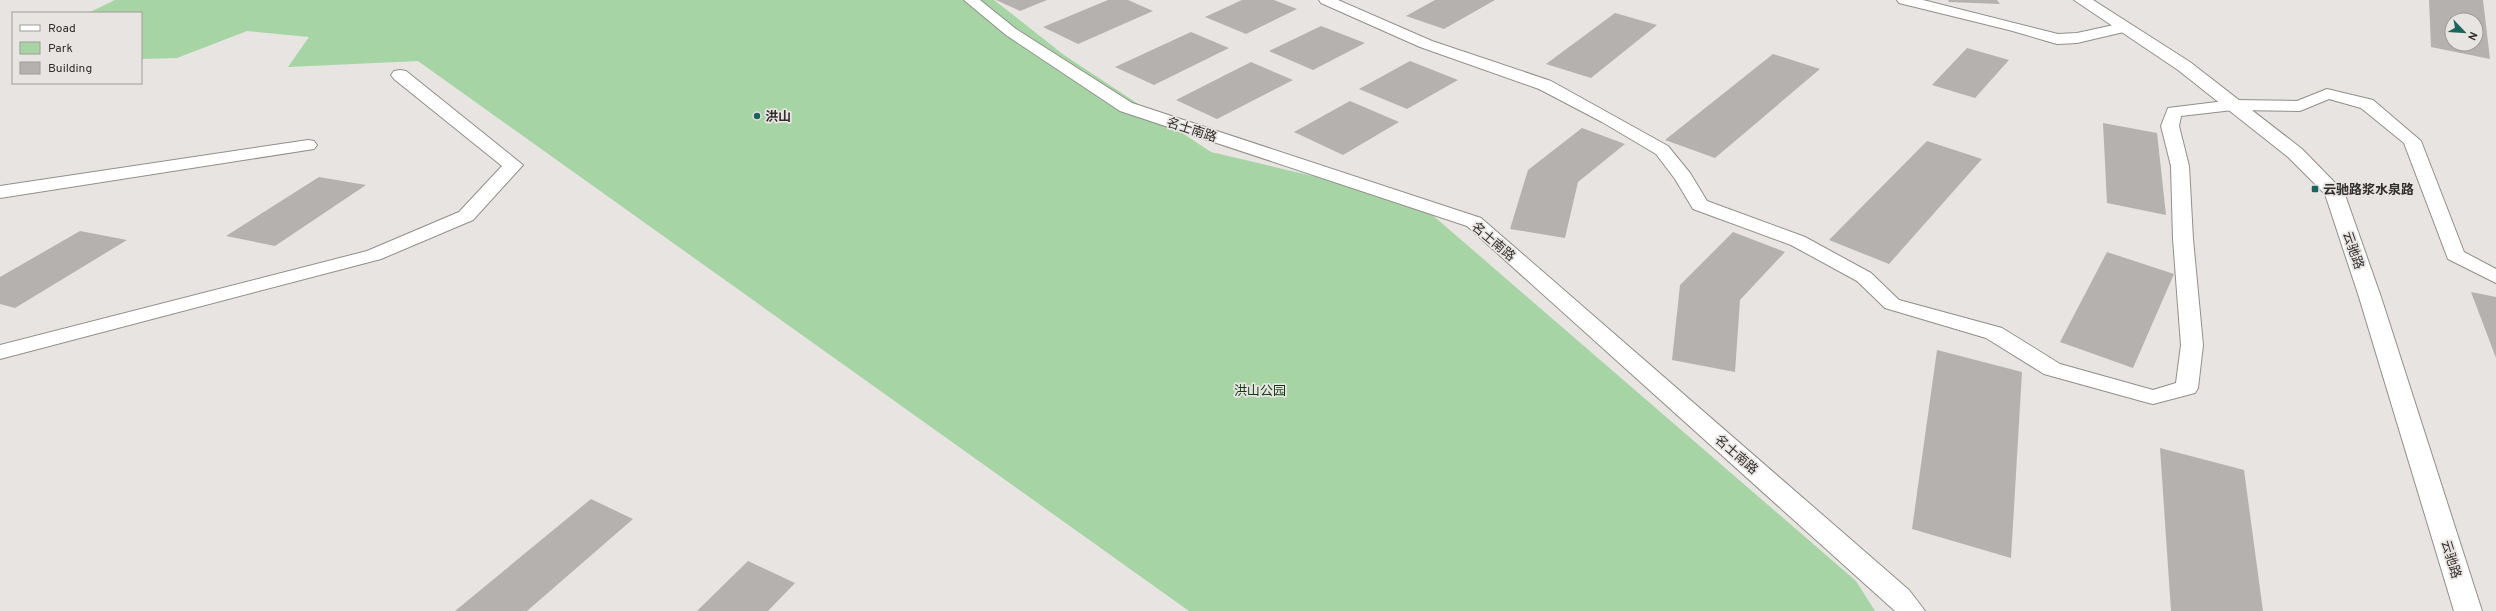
<svg xmlns="http://www.w3.org/2000/svg" width="2496" height="611" viewBox="0 0 2496 611" font-family="Overpass,'Noto Sans SC',sans-serif">
  <style>
    .green { fill: #a6d4a5 }
    .building { fill: #b5b1af; fill-rule: evenodd }
    .lines { fill: none; stroke-linecap: round; stroke-linejoin: round }
    .street-casing { stroke: #918f8b; stroke-width: 2 }
    .secondary-casing { stroke: #918f8b; stroke-width: 2 }
    .street { fill: #fff; fill-rule: evenodd }
    .secondary { fill: #fff; fill-rule: evenodd }
    .poi-dot { fill: #1b655c; stroke: #e7e4e1; stroke-width: 1.5 }
    .labels { text-anchor: middle; stroke-width: 3.5; stroke-linejoin: round; paint-order: stroke }
    .poi-label { font-size: 13px; font-weight: bold; fill: #302f2e; stroke: #e7e4e1; text-anchor: start }
    .street-label { font-size: 13px; fill: #302f2e; stroke: #e7e4e1 }
    .park-label { font-size: 13px; fill: #0f3c12; stroke: #e7e4e1 }
  </style>
  <rect width="100%" height="100%" fill="#e7e4e1"/>
  <polygon class="green" points="115,0 994,0 1064,55 1211,152 1415,200 1856,581 1875,611 1189,611 418,61 288,67 309,37 247,31 177,58 141,59 141,13 88,13"/>
  <g class="building">
    <polygon points="996,0 1047,0 1020,11"/>
    <polygon points="1108,0 1128,0 1153,11 1078,44 1043,27"/>
    <polygon points="1242,0 1274,0 1297,9 1246,34 1205,17"/>
    <polygon points="1435,0 1495,0 1444,29 1406,16"/>
    <polygon points="1948,0 1997,0 2000,4 1949,2"/>
    <path d="M2429,0H2483L2490,59L2431,47ZM2452,20H2476V44H2452Z"/>
    <polygon points="1615,13 1657,25 1591,78 1546,64"/>
    <polygon points="1321,26 1365,43 1313,70 1269,51"/>
    <polygon points="1191,32 1229,48 1154,85 1115,67"/>
    <polygon points="1967,48 2009,60 1975,98 1932,85"/>
    <polygon points="1773,54 1820,69 1715,158 1665,140"/>
    <polygon points="1410,61 1458,80 1407,109 1359,89"/>
    <polygon points="1251,62 1293,80 1217,119 1176,100"/>
    <polygon points="1350,101 1399,122 1343,155 1294,132"/>
    <polygon points="2103,123 2157,133 2166,215 2107,203"/>
    <polygon points="1582,128 1625,144 1578,182 1565,238 1510,229 1528,170"/>
    <polygon points="1927,141 1982,159 1889,264 1829,240"/>
    <polygon points="319,177 366,185 275,246 226,236"/>
    <polygon points="80,231 127,240 15,308 0,304 0,277"/>
    <polygon points="1733,232 1785,252 1740,300 1735,372 1672,360 1680,285"/>
    <polygon points="2107,252 2174,274 2133,368 2060,342"/>
    <polygon points="2471,292 2496,297 2496,358"/>
    <polygon points="1937,350 2022,372 2011,558 1912,529"/>
    <polygon points="2160,448 2244,470 2263,611 2171,611"/>
    <polygon points="591,499 633,519 527,611 455,611"/>
    <polygon points="748,561 795,583 768,611 697,611"/>
  </g>
  <g class="lines">
    <defs>
      <g id="street">
        <polygon points="964,0 980,0 1016,29 1132,103 1481,218 1909,590 1925,611 1895,611 1467,226 1120,111 1006,35"/>
        <polygon points="1319,0 1338,0 1432,41 1551,81 1668,146 1690,173 1707,201 1805,237 1871,273 1899,300 2002,328 2060,364 2153,390 2176,383 2181,345 2173,239 2171,166 2161,126 2168,108 2233,100 2297,101 2327,89 2373,100 2421,141 2464,252 2496,269 2496,283 2448,259 2404,143 2361,108 2329,99 2300,111 2233,110 2181,116 2179,126 2189,166 2193,239 2203,345 2198,388 2195,393 2153,404 2145,402 2044,374 1986,338 1885,308 1857,281 1791,245 1693,209 1675,179 1656,154 1602,122 1539,89 1420,47 1321,3"/>
        <polygon points="1897,0 1923,0 2058,34 2077,33 2123,23 2131,28 2128,31 2077,43 2057,44 2009,30 1899,3"/>
        <polygon points="308,140 314,141 317,145 314,149 0,198 0,186"/>
      </g>
      <g id="secondary">
        <polygon points="2074,0 2093,0 2190,62 2302,149 2344,192 2381,297 2482,611 2454,611 2359,297 2325,194 2288,157 2178,70"/>
        <polygon points="400,70 406,71 523,165 473,220 381,259 0,359 0,345 367,251 459,212 502,166 394,79 391,75 394,71"/>
      </g>
    </defs>
    <use href="#street" class="street-casing"/>
    <use href="#secondary" class="secondary-casing"/>
    <use href="#street" class="street"/>
    <use href="#secondary" class="secondary"/>
  </g>
  <g class="poi-dot">
    <circle cx="757" cy="116" r="4"/>
    <rect x="2311" y="185" width="8" height="8" rx="2"/>
  </g>
  <g class="labels">
    <g class="poi-label">
      <text x="765" y="121">洪山</text>
      <text x="2323" y="194">云驰路浆水泉路</text>
    </g>
    <g class="street-label">
      <text transform="translate(1192 129) rotate(18)" y="5">名士南路</text>
      <text transform="translate(1494 241) rotate(40)" y="5">名士南路</text>
      <text transform="translate(2354 250) rotate(71)" y="5">云驰路</text>
      <text transform="translate(1737 454) rotate(41)" y="5">名士南路</text>
      <text transform="translate(2452 559) rotate(73)" y="5">云驰路</text>
    </g>
    <g class="park-label">
      <text x="1260" y="395">洪山公园</text>
    </g>
  </g>
  <rect x="12" y="12" width="130" height="72" fill="#e7e4e1" stroke="#9e9c99"/>
  <rect x="20" y="25" width="20" height="6" fill="#ffffff" stroke="#9e9c99"/>
  <text x="48" y="32" font-size="12" fill="#302f2e">Road</text>
  <rect x="20" y="42" width="20" height="12" fill="#a6d4a5" stroke="#9e9c99"/>
  <text x="48" y="52" font-size="12" fill="#302f2e">Park</text>
  <rect x="20" y="62" width="20" height="12" fill="#b5b1af" stroke="#9e9c99"/>
  <text x="48" y="72" font-size="12" fill="#302f2e">Building</text>
  <g transform="translate(2464 32) rotate(115)"><circle r="19" fill="#e7e4e1" stroke="#9e9c99"/>
  <path d="M0-3L7 15L0 10L-7 15Z" fill="#1b655c"/>
  <text y="-6" font-size="11" font-weight="bold" text-anchor="middle" fill="#302f2e">N</text>
  </g>
</svg>
